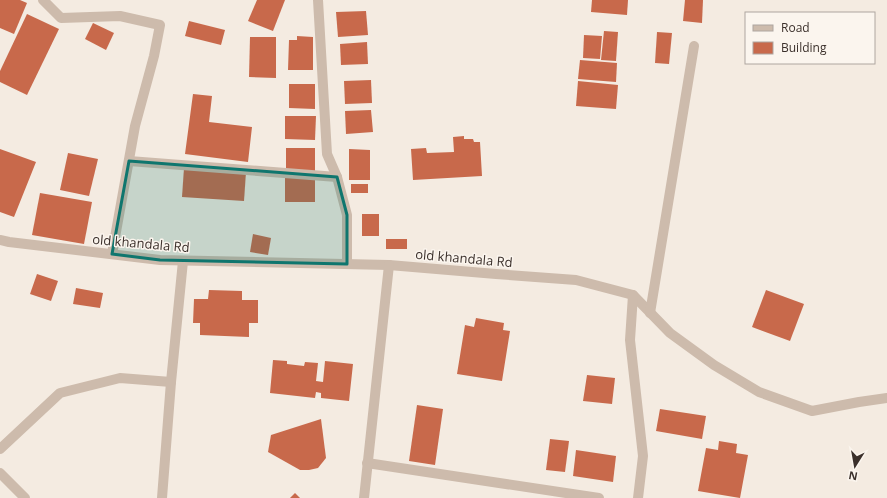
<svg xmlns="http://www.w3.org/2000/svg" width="887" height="498" viewBox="0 0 887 498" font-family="'Open Sans',sans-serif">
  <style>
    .building { fill: #c8694b }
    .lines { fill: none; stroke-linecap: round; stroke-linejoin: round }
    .street { stroke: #cdbbac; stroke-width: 10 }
    .marked { fill: #0f766e; fill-opacity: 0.2; stroke: #0f766e; stroke-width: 3; stroke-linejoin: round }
    .labels { text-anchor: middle; stroke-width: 3; stroke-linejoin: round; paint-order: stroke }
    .street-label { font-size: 13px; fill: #3b302b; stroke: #fbf5ee }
  </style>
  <rect width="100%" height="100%" fill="#f4ebe1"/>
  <g class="building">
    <polygon points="0,0 20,0 27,3 14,34 0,28"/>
    <polygon points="257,0 285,0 273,31 248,21"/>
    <polygon points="592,0 628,0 627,15 591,12"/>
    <polygon points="685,0 703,0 702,23 683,21"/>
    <polygon points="366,11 368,35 338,37 336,12"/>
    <polygon points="27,14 59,29 27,95 0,82 0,71"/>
    <polygon points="189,21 225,30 221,45 185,36"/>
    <polygon points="93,23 114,33 106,50 85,39"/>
    <polygon points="604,31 618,32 616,61 601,60"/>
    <polygon points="657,32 672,33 669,64 655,63"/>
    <polygon points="584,35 602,36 600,59 583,58"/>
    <polygon points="297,36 313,37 313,70 288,70 289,40 297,40"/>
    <polygon points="250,37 276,37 276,78 249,77"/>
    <polygon points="367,42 368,64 341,65 340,44"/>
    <polygon points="580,60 617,63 616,82 578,79"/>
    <polygon points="371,80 372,103 345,104 344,81"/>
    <polygon points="578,81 618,85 616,109 576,106"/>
    <polygon points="289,84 315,84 315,109 289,108"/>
    <polygon points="193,94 212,96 209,122 252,127 248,162 185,154"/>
    <polygon points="371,110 373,132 346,134 345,111"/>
    <polygon points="285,116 316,116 315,140 285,139"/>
    <polygon points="464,136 464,139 473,139 474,142 480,142 482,176 413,180 411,149 426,148 427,153 454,152 453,137"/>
    <rect x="286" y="148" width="29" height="24"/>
    <polygon points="0,149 36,162 14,217 0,212"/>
    <polygon points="349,149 370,150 370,180 349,180"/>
    <polygon points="68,153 98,159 89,196 60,190"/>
    <polygon points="184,168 246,172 244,201 182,197"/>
    <rect x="285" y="177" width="30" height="25"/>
    <rect x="351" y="184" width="17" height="9"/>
    <polygon points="40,193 92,202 84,244 32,235"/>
    <rect x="362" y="214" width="17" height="22"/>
    <polygon points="253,234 271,238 268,255 250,252"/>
    <rect x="386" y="239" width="21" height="10"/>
    <polygon points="37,274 58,281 51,301 30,294"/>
    <polygon points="76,288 103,293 100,308 73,304"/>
    <polygon points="209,290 242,291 242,300 258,300 258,323 249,323 249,337 200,335 200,323 193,323 194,299 208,299"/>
    <polygon points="766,290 804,304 790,341 752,327"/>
    <polygon points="476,318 504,323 503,330 510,331 502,381 457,374 465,325 474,327"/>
    <polygon points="273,360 287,361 287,364 304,366 305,362 318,363 316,381 323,382 325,361 353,364 349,401 321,398 321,393 316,392 315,398 270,393"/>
    <polygon points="587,375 615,378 612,404 583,401"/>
    <polygon points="417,405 443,409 435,465 409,461"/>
    <polygon points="660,409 706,416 702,439 656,431"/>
    <polygon points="321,419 326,458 318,468 309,470 300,470 268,452 271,435"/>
    <polygon points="550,439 569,441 565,472 546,470"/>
    <polygon points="719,441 737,444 736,453 748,455 740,498 698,491 706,448 718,450"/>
    <polygon points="576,450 616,456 613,482 573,476"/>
    <polygon points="295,493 300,498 290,498"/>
  </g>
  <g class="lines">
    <g class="street">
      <polyline points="43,0 61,18 120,16 160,25 154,56 135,126 112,254"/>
      <polyline points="318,0 327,154 337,177 347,215 347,264"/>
      <polyline points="129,161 337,177"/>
      <polyline points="0,240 9,242 160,260 389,265 496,274 576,280 633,295 670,333 714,365 759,392 812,411 859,402 887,398"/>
      <polyline points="633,295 630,340 643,456 638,498"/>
      <polyline points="650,313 694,46"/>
      <polyline points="0,449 60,393 120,378 171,382"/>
      <polyline points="367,463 599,498"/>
      <polyline points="0,473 25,498"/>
      <polyline points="162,498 171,382 183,261"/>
      <polyline points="364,498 389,265"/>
    </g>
  </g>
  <path class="marked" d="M129,161L337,177L347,215V264L160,260L112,254Z"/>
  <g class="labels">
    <g class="street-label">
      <text transform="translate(141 243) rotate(5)" y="5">old khandala Rd</text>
      <text transform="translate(464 258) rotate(5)" y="5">old khandala Rd</text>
    </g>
  </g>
  <rect x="745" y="12" width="130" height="52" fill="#fbf5ee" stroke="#aea6a0"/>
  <rect x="753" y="25" width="20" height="6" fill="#cdbbac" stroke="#aea6a0"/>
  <text x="781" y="32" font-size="12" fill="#3b302b">Road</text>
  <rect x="753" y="42" width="20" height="12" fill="#c8694b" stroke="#aea6a0"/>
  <text x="781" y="52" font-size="12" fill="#3b302b">Building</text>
  <g transform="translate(855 466) rotate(191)" stroke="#fbf5ee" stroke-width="3" paint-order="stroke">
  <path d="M0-3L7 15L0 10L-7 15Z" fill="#3b302b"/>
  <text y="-6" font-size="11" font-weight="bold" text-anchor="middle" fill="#3b302b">N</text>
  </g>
</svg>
